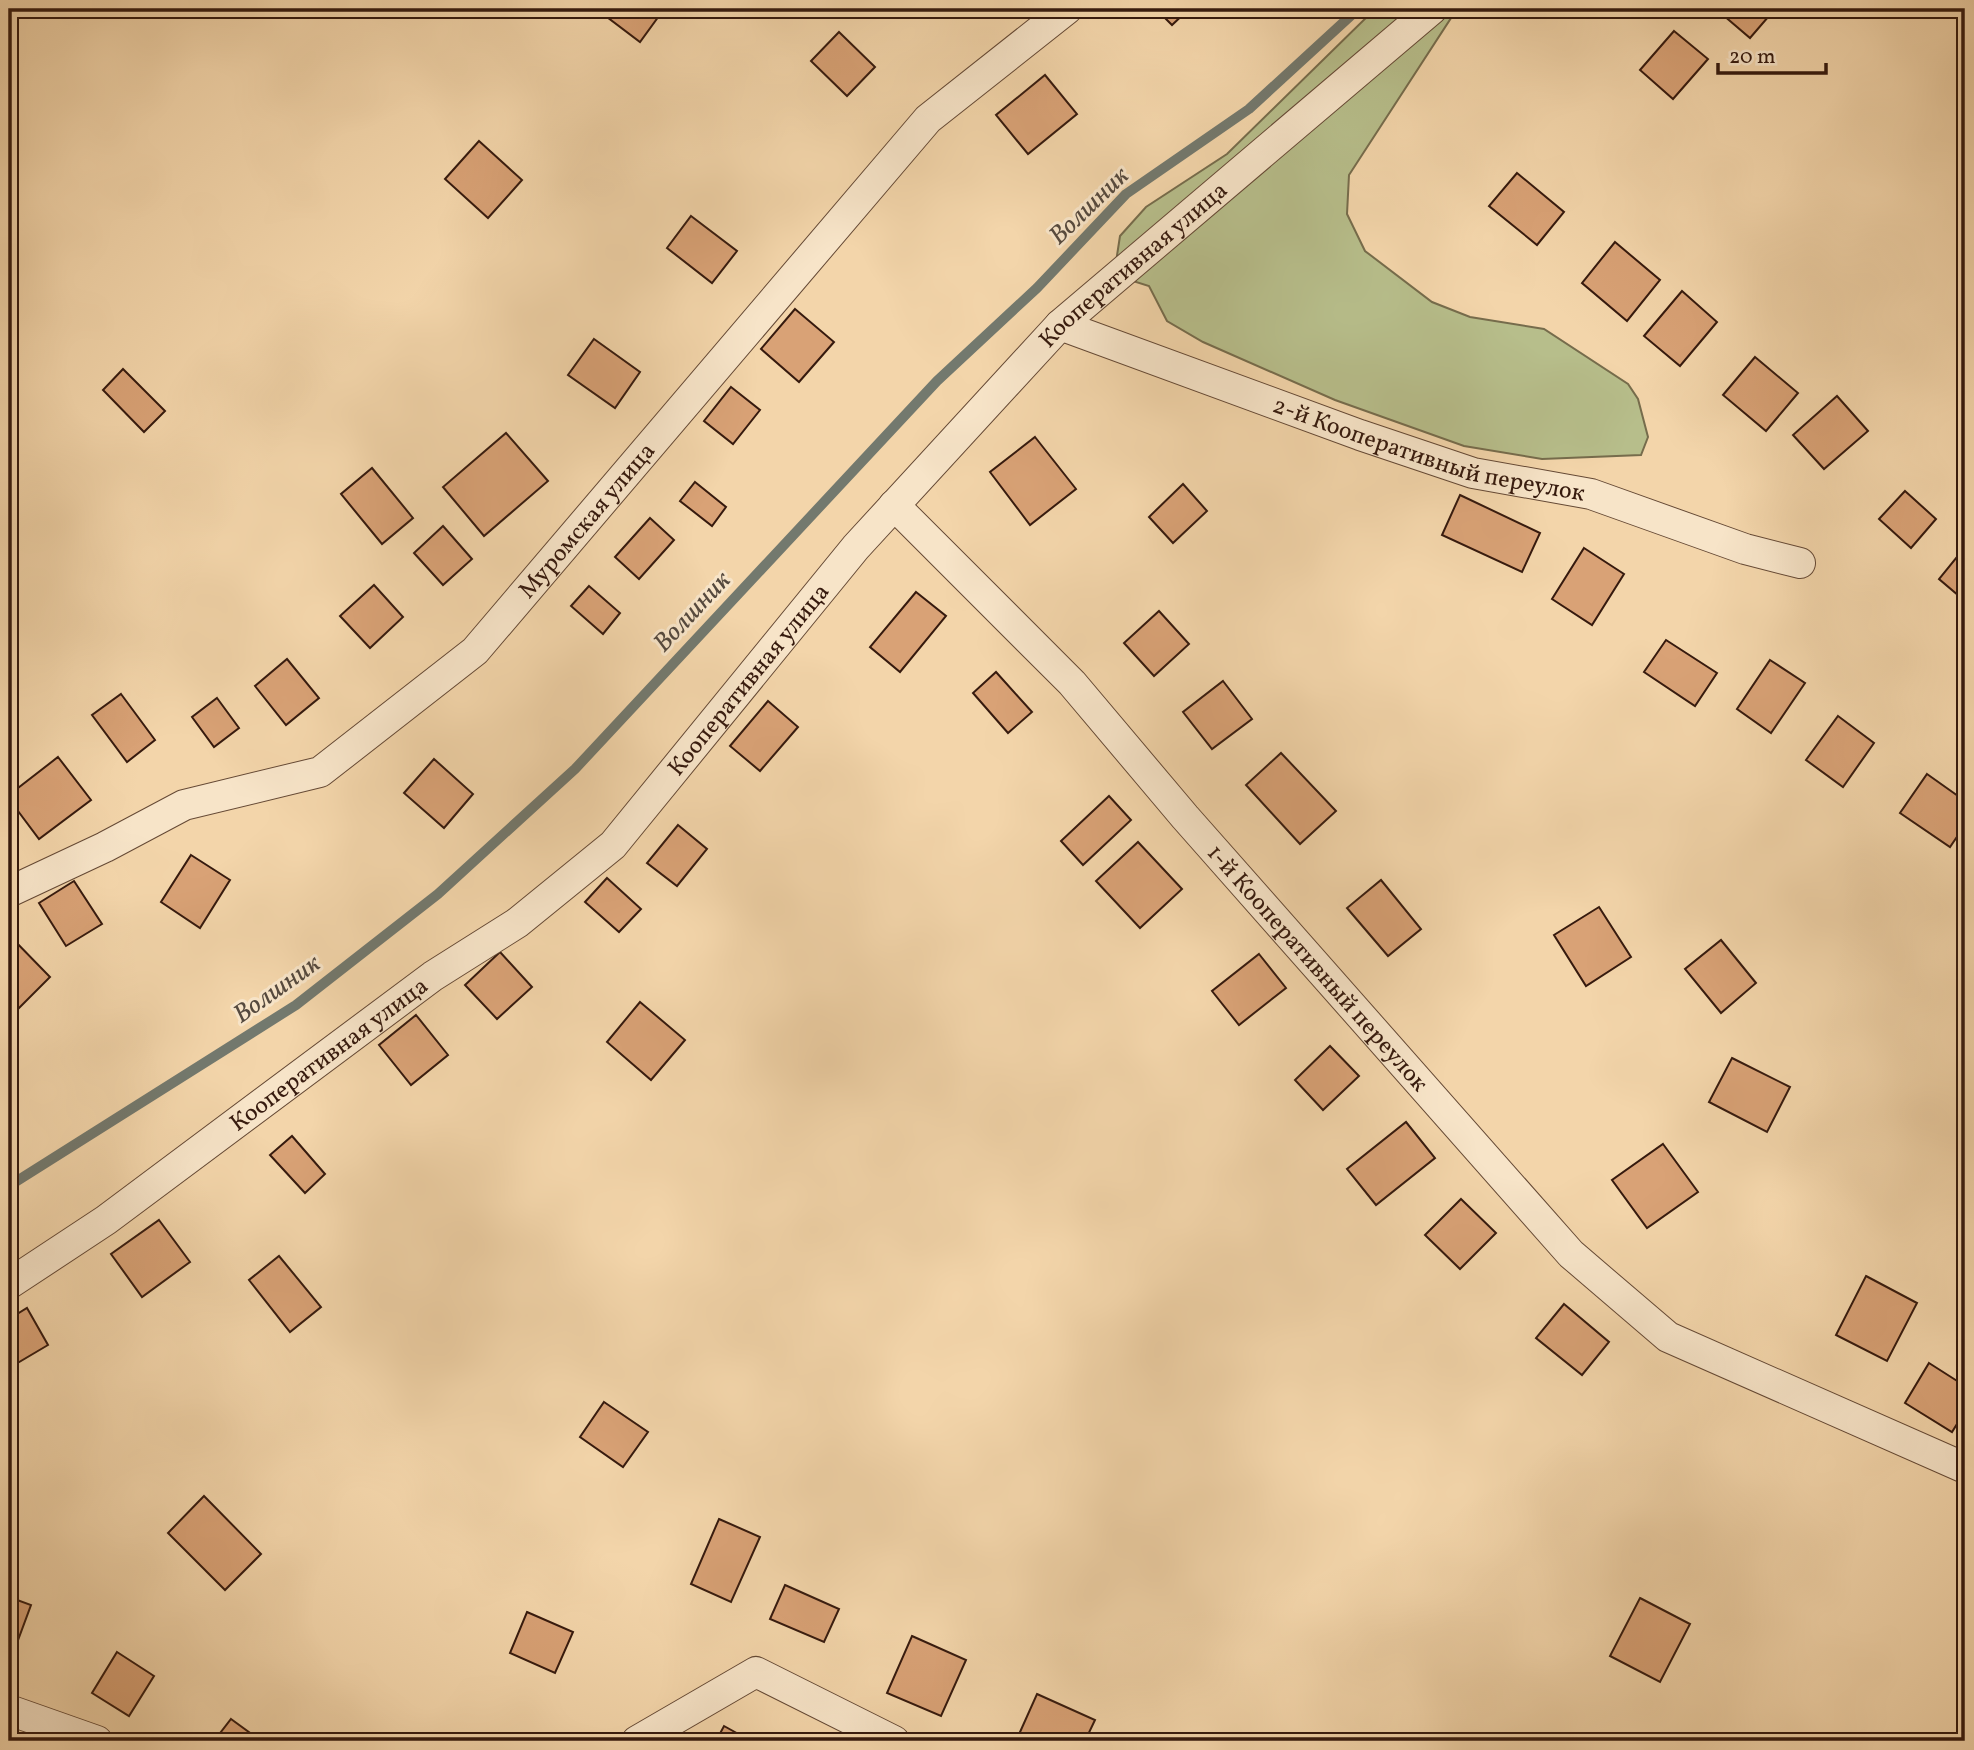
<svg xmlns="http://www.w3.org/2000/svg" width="1974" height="1750" viewBox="0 0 1974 1750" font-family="Vollkorn,serif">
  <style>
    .green { fill: #b7be8b; stroke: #766c4c; stroke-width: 2 }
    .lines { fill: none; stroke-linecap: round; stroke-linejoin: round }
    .stream { stroke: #73796e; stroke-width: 10 }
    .building { fill: #d9a276; stroke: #361a0e; stroke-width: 2 }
    .minor-casing { stroke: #654935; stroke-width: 32 }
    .minor { stroke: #f7e4c8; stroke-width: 30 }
    .labels { text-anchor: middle; stroke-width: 6; stroke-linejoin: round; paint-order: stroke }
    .street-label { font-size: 24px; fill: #361a0e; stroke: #f7e4c8 }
    .water-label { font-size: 26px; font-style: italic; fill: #55493e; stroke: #f7e4c8 }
  </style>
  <rect width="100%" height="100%" fill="#f3d5aa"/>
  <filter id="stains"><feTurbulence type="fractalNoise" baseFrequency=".00286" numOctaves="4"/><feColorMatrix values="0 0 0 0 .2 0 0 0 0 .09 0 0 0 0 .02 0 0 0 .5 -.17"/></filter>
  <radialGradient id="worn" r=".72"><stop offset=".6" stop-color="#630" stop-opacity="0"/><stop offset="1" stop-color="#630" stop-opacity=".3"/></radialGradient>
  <polygon class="green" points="1375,9 1453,9 1451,18 1349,175 1347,214 1365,251 1432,302 1470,317 1544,329 1628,384 1638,399 1648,437 1641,455 1542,459 1464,446 1335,400 1203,342 1167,321 1149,286 1114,275 1120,236 1146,207 1227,154"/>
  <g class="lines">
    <polyline class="stream" points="9,1186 296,1005 438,894 575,769 937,381 1037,288 1126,194 1249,109 1358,9"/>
  </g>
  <g class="building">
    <polygon points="607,9 664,9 640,42 603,14"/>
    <polygon points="1156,9 1189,9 1172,25"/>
    <polygon points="1716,9 1775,9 1750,38"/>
    <polygon points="1674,31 1708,59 1673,99 1640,70"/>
    <polygon points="839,32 875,67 847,96 811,61"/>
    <polygon points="1045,75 1077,114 1028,154 996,115"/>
    <polygon points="479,141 522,180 488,218 445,179"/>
    <polygon points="1517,173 1564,212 1537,245 1489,206"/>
    <polygon points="691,216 737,251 712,283 667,248"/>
    <polygon points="1615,242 1660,280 1627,321 1582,283"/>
    <polygon points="1682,291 1717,322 1680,366 1644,336"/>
    <polygon points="795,309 834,342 799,382 761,349"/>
    <polygon points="594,339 640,372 615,408 568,375"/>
    <polygon points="1755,357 1798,393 1766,431 1723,395"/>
    <polygon points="123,369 165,411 144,432 103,390"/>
    <polygon points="731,387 760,410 733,444 704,421"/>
    <polygon points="1837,396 1868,431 1824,469 1793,435"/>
    <polygon points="506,433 548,481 484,536 443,487"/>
    <polygon points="1035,437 1076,489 1030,525 990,472"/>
    <polygon points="372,468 413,518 382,544 341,494"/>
    <polygon points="695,482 726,507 712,526 680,501"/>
    <polygon points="1183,484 1207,511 1173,543 1149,517"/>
    <polygon points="1905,491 1936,519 1911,548 1879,519"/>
    <polygon points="1460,495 1540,533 1522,572 1442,535"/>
    <polygon points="650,518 674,540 639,579 615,557"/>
    <polygon points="443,526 472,559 443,585 414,553"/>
    <polygon points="1965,547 1965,601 1939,579"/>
    <polygon points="1584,548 1624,574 1592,625 1552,599"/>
    <polygon points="374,585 403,617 370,648 340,616"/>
    <polygon points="589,586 620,613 603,634 571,606"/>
    <polygon points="916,592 946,616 900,672 870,647"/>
    <polygon points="1159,611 1189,644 1154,676 1124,643"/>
    <polygon points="1666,640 1717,673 1695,706 1644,672"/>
    <polygon points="287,659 319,698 286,725 255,686"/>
    <polygon points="1770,660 1805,683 1771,733 1737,709"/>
    <polygon points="996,672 1032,712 1008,733 973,693"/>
    <polygon points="1223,681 1252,719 1212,749 1183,712"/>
    <polygon points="121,694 155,740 127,762 92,715"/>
    <polygon points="217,698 239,728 214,747 192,717"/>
    <polygon points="768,701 798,727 760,771 730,746"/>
    <polygon points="1838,716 1874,743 1843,787 1806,760"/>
    <polygon points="1281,753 1336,811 1300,844 1246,785"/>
    <polygon points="58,757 91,800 39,839 9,799 9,795"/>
    <polygon points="434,759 473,794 444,828 404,793"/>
    <polygon points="1927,774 1965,801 1965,825 1950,847 1900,813"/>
    <polygon points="1109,796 1131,820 1083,865 1061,841"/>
    <polygon points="678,825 707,849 677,886 647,863"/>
    <polygon points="1138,842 1182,889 1140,928 1096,881"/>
    <polygon points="191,855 230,880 200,928 161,902"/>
    <polygon points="607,878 641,909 619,932 585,902"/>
    <polygon points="1381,880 1421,929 1388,956 1347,908"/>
    <polygon points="74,881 102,924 66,946 39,903"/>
    <polygon points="1599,907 1631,957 1586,986 1554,935"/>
    <polygon points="9,935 50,977 17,1010 9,1001"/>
    <polygon points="1721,940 1756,983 1721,1013 1685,969"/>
    <polygon points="500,952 532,987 497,1019 465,985"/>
    <polygon points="1259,954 1286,988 1239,1025 1212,991"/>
    <polygon points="640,1002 685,1040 651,1080 607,1042"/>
    <polygon points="416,1015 448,1055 411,1085 379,1045"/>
    <polygon points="1330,1046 1359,1076 1323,1110 1295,1080"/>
    <polygon points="1732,1058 1790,1087 1767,1132 1709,1102"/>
    <polygon points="1406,1122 1435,1158 1376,1205 1347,1169"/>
    <polygon points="292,1136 325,1174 305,1193 270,1155"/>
    <polygon points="1663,1144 1698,1192 1647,1228 1612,1180"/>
    <polygon points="1461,1199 1496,1233 1460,1269 1425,1235"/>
    <polygon points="159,1220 190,1262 142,1297 111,1254"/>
    <polygon points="279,1256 321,1307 290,1332 249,1280"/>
    <polygon points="1866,1276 1917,1303 1887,1361 1836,1335"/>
    <polygon points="1564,1304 1609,1342 1582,1375 1536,1338"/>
    <polygon points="27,1308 48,1345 9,1368 9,1319"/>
    <polygon points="1929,1363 1965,1386 1965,1411 1952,1432 1905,1403"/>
    <polygon points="604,1402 648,1432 623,1467 580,1437"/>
    <polygon points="204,1496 261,1554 225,1590 168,1533"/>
    <polygon points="719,1519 760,1537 731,1602 691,1584"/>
    <polygon points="785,1585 839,1609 824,1642 770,1619"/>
    <polygon points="9,1597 31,1605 11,1659 9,1658"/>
    <polygon points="1640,1598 1690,1624 1660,1682 1610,1656"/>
    <polygon points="527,1612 573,1632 555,1673 510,1653"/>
    <polygon points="912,1636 966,1660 941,1716 887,1693"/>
    <polygon points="117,1652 154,1676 129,1716 92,1693"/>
    <polygon points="1037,1694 1095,1720 1085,1741 1016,1741"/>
    <polygon points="231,1719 261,1741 214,1741"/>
    <polygon points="724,1726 751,1741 716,1741"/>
  </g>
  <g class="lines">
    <defs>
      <g id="minor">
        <path id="s1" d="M1060,325L1360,435L1473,473L1591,494L1745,549L1800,563"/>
        <path id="s2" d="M894,505L1072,683L1185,817L1571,1254L1668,1337L1965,1468"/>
        <path id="s3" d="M9,892L105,847L184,805L320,772L475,651L928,119L1067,9"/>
        <path id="s4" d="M9,1284L106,1220L433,976L517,923L613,845L856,547L1060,325L1432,9"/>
        <polyline points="9,1710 97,1741"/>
        <polyline points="637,1741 756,1672 894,1741"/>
      </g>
    </defs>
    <use href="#minor" class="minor-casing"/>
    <use href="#minor" class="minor"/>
  </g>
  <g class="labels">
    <g class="street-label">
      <text dy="8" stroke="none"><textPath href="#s4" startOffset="1528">Кооперативная улица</textPath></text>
      <text dy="8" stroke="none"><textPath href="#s1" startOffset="390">2-й Кооперативный переулок</textPath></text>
      <text dy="8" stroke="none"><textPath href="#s3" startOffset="704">Муромская улица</textPath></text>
      <text dy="8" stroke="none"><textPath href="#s4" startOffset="961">Кооперативная улица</textPath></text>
      <text dy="8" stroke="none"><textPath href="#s2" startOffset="628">1-й Кооперативный переулок</textPath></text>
      <text dy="8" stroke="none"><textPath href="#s4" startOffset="394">Кооперативная улица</textPath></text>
    </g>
    <g class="water-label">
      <text transform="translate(1088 205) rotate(-44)" y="9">Волшник</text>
      <text transform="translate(691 611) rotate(-47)" y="9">Волшник</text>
      <text transform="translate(276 988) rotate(-35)" y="9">Волшник</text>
    </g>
  </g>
  <rect width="1974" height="1750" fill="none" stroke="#f3d5aa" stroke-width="35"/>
  <rect x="10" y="10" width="1953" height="1729" fill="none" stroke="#361a0e" stroke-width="3.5"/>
  <rect x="18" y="18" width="1939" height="1715" fill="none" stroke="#361a0e" stroke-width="2"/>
  <path d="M1718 63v10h108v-10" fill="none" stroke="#361a0e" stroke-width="3.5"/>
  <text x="1729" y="63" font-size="21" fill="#361a0e" stroke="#f7e4c8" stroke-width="5" paint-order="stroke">20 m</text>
  <rect width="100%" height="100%" filter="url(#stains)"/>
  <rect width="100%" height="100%" fill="url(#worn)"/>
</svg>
